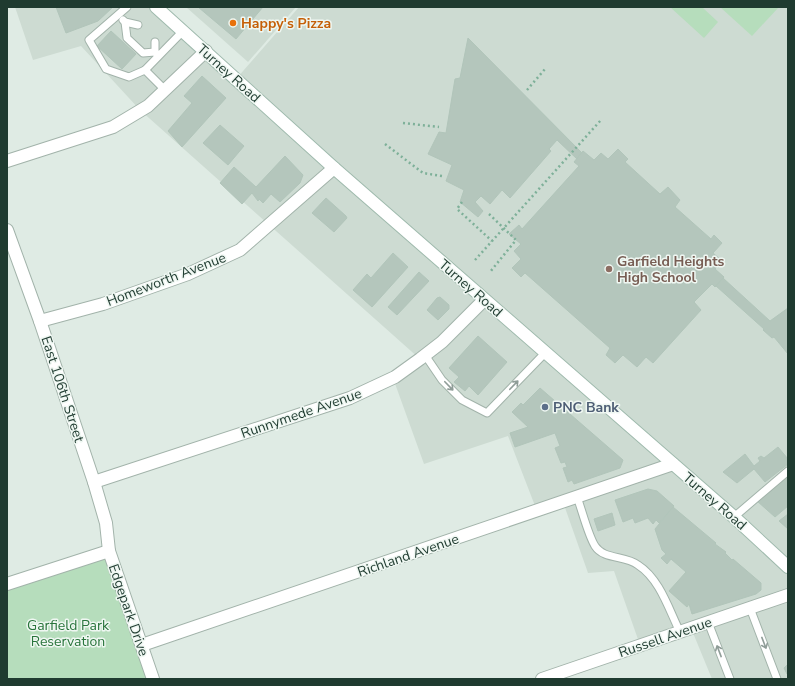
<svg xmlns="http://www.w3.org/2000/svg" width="795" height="686" viewBox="0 0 795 686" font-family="'Nunito Sans',sans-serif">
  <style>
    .built { fill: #cddbd2 }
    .green { fill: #b6ddbc }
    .building { fill: #b4c6bc; stroke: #b1c5ba }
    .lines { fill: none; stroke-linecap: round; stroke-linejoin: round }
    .lane-casing { stroke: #a2b3aa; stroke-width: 9 }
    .street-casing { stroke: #a2b3aa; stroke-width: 14 }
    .secondary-casing { stroke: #9fbaad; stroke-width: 14 }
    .path { stroke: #7eb099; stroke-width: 2.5; stroke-dasharray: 2 3; stroke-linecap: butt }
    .lane { stroke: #fff; stroke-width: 7 }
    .street { stroke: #fff; stroke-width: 12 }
    .secondary { stroke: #fff; stroke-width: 12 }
    .oneway { stroke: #8f9d98 }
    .food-dot { fill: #e8710a; stroke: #eff7f2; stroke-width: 1.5 }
    .education-dot { fill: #8d6e63; stroke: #eff7f2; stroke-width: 1.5 }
    .service-dot { fill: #5c6f8a; stroke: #eff7f2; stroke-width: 1.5 }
    .labels { text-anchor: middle; stroke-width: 3; stroke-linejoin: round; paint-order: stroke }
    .food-label { font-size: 14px; font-weight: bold; fill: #c56008; stroke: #eff7f2; text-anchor: start }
    .street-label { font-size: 14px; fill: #1f3b30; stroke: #eff7f2 }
    .education-label { font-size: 14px; font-weight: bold; fill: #785e54; stroke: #eff7f2; text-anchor: start }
    .service-label { font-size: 14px; font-weight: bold; fill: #4e5e75; stroke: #eff7f2; text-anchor: start }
    .park-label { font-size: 14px; fill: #28743b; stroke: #eff7f2 }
  </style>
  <rect width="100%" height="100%" fill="#dfebe4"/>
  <g class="built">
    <polygon points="15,7 156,7 236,79 299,7 788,7 788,679 712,679 691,628 640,645 614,571 588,573 563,502 537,511 508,436 424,464 393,378 420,359 140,110 81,46 33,60"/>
    <polygon points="186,7 296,7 248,62"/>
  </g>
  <g class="green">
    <polygon points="670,7 702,7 718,22 704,38"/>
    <polygon points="720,7 779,7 752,36"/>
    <polygon points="109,551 153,679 7,679 7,584"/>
  </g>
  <g class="building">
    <polygon points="56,7 113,7 98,21 66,33"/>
    <polygon points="198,7 263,7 236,39"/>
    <polygon points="111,31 136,54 122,69 97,46"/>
    <polygon points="468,38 582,153 577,159 557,140 549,149 551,151 510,198 502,190 490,204 481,196 475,202 483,211 478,217 460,202 464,190 446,181 452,165 428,154 439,132 446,133 455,79 460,78"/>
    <polygon points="202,76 226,98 182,147 168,131 192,103 184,96"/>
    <polygon points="220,125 244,146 228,165 203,143"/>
    <polygon points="618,149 628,159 625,162 660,194 668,187 680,200 675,207 711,239 714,235 722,243 713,253 722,261 715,269 724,277 715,287 712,284 694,302 701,310 653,363 646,357 637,367 623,355 615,363 606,355 610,348 525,273 521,277 512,268 521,259 514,251 521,244 509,234 519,225 522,229 579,166 574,162 583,151 594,160 601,153 608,159"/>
    <polygon points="285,156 303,175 300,183 280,202 271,194 263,203 259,199 258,201 252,193 242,204 220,183 234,167 256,187"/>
    <polygon points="326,198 346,216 347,218 334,232 312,213"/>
    <polygon points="393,253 408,267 372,307 353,290 367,274 371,278"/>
    <polygon points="419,272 429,281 397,315 388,307"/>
    <polygon points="723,278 770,321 788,308 788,354 774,337 772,338 763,330 764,329 716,286"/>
    <polygon points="440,297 449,305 449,309 438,320 427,310 437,298"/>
    <polygon points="478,336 507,362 478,395 469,386 465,391 454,382 459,377 449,368"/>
    <polygon points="540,388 623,460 620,468 574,484 572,480 568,482 563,468 567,467 565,462 561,463 555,448 560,446 555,433 515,447 510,433 528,427 512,412 521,403 523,405"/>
    <polygon points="778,447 788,459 788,464 765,482 754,469 737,483 723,472 745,454 754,466 760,461 758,458 761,456 764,458"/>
    <polygon points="788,476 788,506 775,517 757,501"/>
    <polygon points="648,489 657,491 674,506 659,523 656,520 653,524 648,518 635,523 633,518 623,522 615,500"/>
    <polygon points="673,507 716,543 715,544 726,552 725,553 732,560 733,559 761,583 761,590 756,594 692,614 689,604 687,607 669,591 686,572 671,559 667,564 661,558 666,554 662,550 655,529"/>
    <polygon points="612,513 615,525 598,531 594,519"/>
    <polygon points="788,514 788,529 779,521"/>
    <polygon points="788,664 788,673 787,674 784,668"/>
  </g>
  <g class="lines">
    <defs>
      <g id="lane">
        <polyline points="127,7 89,40 106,69 129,77 145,70 165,90"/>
        <polyline points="123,20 125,22 138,25"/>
        <polyline points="125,22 127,38 143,53 155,52"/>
        <polyline points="155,42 155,52 157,54"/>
        <polyline points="145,70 183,31"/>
        <polyline points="425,355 442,380 462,400 487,413 545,353"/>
        <path d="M577,497C582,510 588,535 595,546C604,560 625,555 638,565C660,579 669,610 680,632"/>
        <polyline points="734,517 788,471"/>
        <polyline points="750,608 777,679"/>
        <polyline points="708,622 730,679"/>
      </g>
      <g id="street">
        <polyline points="7,161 113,127 148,106 206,51"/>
        <polyline points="7,230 40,321 94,482 106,523 109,551 153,679"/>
        <polyline points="40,321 103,304 188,274 240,250 334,168"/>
        <polyline points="94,482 350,398 395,377 420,359 442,342 484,300"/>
        <polyline points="7,584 109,551"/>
        <polyline points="142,645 673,464"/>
        <polyline points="542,679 788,595"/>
      </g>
      <polyline id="secondary" points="156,7 334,168 734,517 788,567"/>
    </defs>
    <use href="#lane" class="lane-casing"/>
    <use href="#street" class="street-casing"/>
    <use href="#secondary" class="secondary-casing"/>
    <g class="path">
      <polyline points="527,90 545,69"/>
      <polyline points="403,123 439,127"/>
      <polyline points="385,144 423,173 442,176"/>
      <polyline points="462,202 457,209 492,241"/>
      <polyline points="489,214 516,240 490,272"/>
      <polyline points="475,260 601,120"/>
    </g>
    <use href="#lane" class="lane"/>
    <use href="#street" class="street"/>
    <use href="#secondary" class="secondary"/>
  </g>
  <defs><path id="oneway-shaft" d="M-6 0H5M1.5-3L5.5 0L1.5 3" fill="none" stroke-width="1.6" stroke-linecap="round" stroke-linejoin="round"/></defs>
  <g class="oneway">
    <use href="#oneway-shaft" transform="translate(514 385) rotate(-46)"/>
    <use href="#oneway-shaft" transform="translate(449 386) rotate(46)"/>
    <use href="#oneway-shaft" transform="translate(764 643) rotate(69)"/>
    <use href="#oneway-shaft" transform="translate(719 651) rotate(-111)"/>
  </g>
  <circle class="food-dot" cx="233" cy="23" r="4"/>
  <circle class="education-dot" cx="609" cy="269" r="4"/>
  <circle class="service-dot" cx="545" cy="407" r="4"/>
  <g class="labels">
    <g class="food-label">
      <text x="241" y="28">Happy's Pizza</text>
    </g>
    <g class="street-label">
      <text transform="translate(229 73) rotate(42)" y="5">Turney Road</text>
      <text transform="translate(166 279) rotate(-21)" y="5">Homeworth Avenue</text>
      <text transform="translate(471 288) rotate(41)" y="5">Turney Road</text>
      <text transform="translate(63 389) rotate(72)" y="5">East 106th Street</text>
      <text transform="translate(301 413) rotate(-19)" y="5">Runnymede Avenue</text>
      <text transform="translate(715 501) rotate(41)" y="5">Turney Road</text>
      <text transform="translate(408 555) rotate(-19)" y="5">Richland Avenue</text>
      <text transform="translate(129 610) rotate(71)" y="5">Edgepark Drive</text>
      <text transform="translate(665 637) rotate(-19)" y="5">Russell Avenue</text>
    </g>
    <g class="education-label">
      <text x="617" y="266">Garfield Heights<tspan x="617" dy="16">High School</tspan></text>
    </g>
    <g class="service-label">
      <text x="553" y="412">PNC Bank</text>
    </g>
    <g class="park-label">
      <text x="68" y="630">Garfield Park<tspan x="68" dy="16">Reservation</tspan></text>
    </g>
  </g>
  <rect width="795" height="686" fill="none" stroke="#1f3b30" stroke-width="16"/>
</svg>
